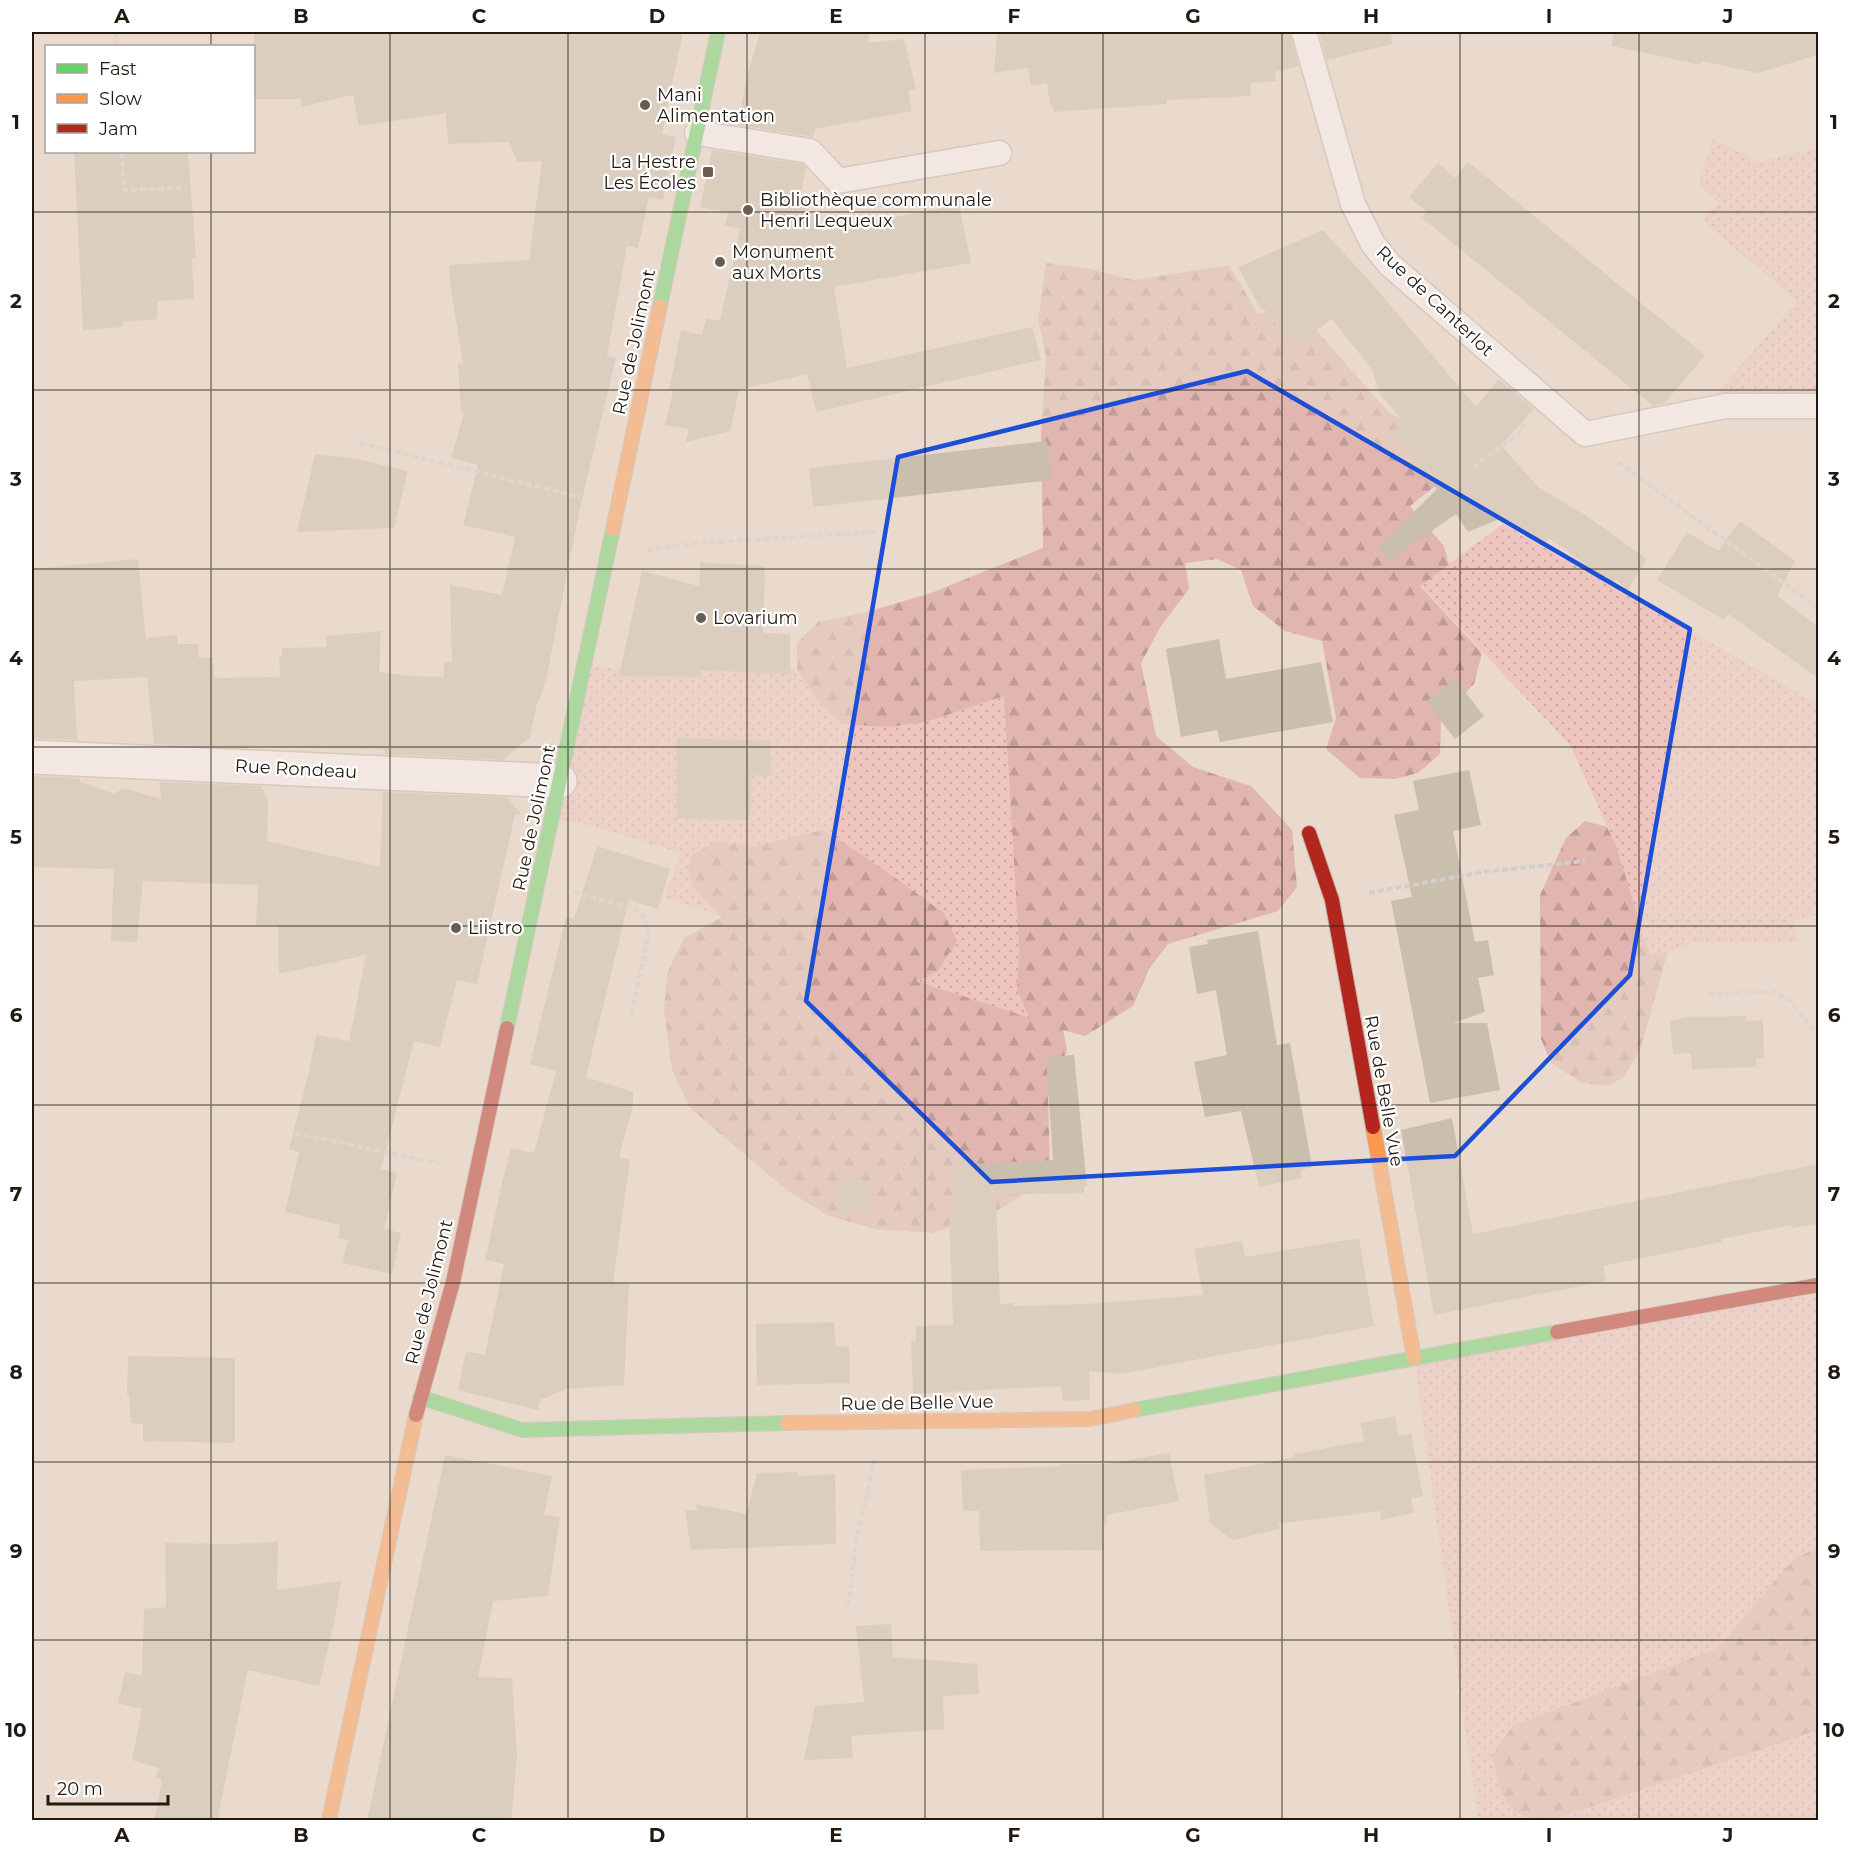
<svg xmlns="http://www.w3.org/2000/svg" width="1850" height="1852" viewBox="0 0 1850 1852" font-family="Montserrat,sans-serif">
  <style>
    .grass { fill: url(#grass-dots) }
    .forest { fill: url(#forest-firs) }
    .building { fill: #cabead }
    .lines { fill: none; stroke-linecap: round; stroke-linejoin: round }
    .lane-casing { stroke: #bfb3a9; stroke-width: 27 }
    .street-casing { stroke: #bfb3a9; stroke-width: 36 }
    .fast-casing { stroke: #bfb3a9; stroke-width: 16 }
    .slow-casing { stroke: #bfb3a9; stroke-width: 16 }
    .jam-casing { stroke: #bfb3a9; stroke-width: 16 }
    .path { stroke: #d2ceca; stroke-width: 4; stroke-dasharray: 6 3; stroke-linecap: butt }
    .lane { stroke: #fcf9f8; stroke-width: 24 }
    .street { stroke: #fcf9f8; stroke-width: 33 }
    .fast { stroke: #63d668; stroke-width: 14 }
    .slow { stroke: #ff974d; stroke-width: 14 }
    .jam { stroke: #b3261e; stroke-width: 14 }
    .marked { fill: none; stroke: #1d4ed8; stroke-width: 4.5; stroke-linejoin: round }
    .grid { fill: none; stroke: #221910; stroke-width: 1.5; stroke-opacity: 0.55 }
    .poi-dot { fill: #685d52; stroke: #fff; stroke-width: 2 }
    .labels { text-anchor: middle; stroke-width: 4.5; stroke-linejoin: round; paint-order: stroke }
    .poi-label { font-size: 18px; fill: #221910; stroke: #fff; text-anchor: start }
    .street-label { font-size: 18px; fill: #221910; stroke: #fff }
    .neatline { fill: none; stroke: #221910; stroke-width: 2 }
    .grid-label { font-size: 20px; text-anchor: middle; font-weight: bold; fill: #221910 }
  </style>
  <defs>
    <pattern id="grass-dots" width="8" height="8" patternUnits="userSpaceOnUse" patternTransform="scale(1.5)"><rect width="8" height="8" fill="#eec5bf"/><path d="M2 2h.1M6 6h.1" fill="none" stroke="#cca9a3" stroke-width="1.8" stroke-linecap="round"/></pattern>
    <pattern id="forest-firs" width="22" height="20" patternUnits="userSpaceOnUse" patternTransform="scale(1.5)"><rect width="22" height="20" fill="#e1b5b0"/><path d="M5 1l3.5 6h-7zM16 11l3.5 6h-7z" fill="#c19b96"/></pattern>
  </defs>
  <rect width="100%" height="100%" fill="#e9dacd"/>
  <g class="grass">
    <polygon points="1713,139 1758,162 1818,148 1818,392 1767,395 1710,401 1797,301 1701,219 1718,203 1699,184"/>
    <polygon points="1503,524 1818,704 1818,915 1793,920 1797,942 1694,943 1650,957 1616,845 1570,745 1420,585"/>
    <polygon points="584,666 621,669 797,668 819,704 926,722 1004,696 1019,946 1017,991 1031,1019 665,898 680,853 582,823 552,819"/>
    <polygon points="1818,1285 1818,1820 1478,1820 1414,1358"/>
  </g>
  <g class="forest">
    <polygon points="1046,263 1086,268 1134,280 1229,265 1258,314 1292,302 1389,413 1410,422 1463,397 1488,413 1491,442 1410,506 1444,546 1449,565 1420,586 1482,653 1474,684 1441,718 1440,754 1418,773 1395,779 1360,778 1326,749 1336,718 1322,641 1285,631 1253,606 1241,570 1217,559 1185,563 1189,589 1161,626 1141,663 1156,736 1193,767 1251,786 1292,830 1297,887 1278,911 1168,944 1149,969 1133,1006 1085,1036 1063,1030 1067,1050 1048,1097 1050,1169 1032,1188 994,1213 933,1233 875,1229 829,1216 788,1191 690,1108 672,1070 664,1010 667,973 684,938 722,917 694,888 688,871 692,855 716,842 756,846 823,830 874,863 944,913 957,941 937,972 916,981 1030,1018 1017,991 1019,946 1004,696 926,722 888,727 843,724 819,704 797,668 797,643 818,622 867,612 931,593 1043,548 1041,434 1046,357 1038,319"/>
    <polygon points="1585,821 1607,827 1616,845 1650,956 1668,951 1640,1051 1623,1078 1607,1086 1582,1083 1551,1063 1541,1039 1540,895 1566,838"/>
    <path d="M1818,1547V1730L1551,1820C1502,1820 1502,1794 1492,1755L1513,1726L1718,1648L1793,1560Z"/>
  </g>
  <g class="building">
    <polygon points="254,32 683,32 662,134 676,137 663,200 649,197 638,248 627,246 607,356 616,358 580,508 547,675 540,699 538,699 530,737 503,760 385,754 385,750 377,749 248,746 249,748 154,744 147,677 74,681 77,740 32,738 32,569 138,559 146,638 177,635 177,644 198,644 199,658 212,657 215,678 280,677 279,656 282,656 282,648 327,647 326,636 381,631 379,672 411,676 444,677 444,662 452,661 450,585 502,595 515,537 463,525 478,465 451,458 464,413 461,413 458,363 463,364 450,283 449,265 529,260 542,161 517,162 509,142 448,144 446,113 359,126 353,95 301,107 301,99 254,99"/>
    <polygon points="760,32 870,32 868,43 904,39 916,89 908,91 912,111 815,129 813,137 737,125 749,69"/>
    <polygon points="997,32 1290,32 1299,66 1275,72 1276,81 1250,83 1251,96 1167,100 1167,104 1054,112 1052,105 1050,105 1047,83 1031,86 1028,68 994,73"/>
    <polygon points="1319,32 1391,32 1392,44 1327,60"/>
    <polygon points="1613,32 1818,32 1818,55 1758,73 1701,61 1701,65 1612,46"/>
    <polygon points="712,150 803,164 806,168 799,201 812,213 822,231 959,205 971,263 834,287 847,368 1032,327 1041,360 816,412 807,374 739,390 730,431 686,442 689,429 665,425 673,391 669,390 681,330 702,335 706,318 720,321 740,229 725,226 728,212 700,207"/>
    <polygon points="74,152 188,152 196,258 192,259 194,299 157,301 158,319 123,322 123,327 83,330"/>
    <polygon points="1468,162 1705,355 1665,403 1653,406 1422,218 1427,212 1409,197 1438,163 1455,178"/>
    <polygon points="1323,230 1374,286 1476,407 1499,379 1534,409 1501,445 1538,487 1588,517 1647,559 1627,591 1616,579 1612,584 1549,538 1546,543 1499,519 1468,532 1456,514 1389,561 1378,548 1437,489 1392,430 1404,422 1380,394 1372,370 1332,319 1294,347 1264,309 1261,310 1238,267"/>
    <polygon points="1047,441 1052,480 813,507 809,468"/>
    <polygon points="315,454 353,458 408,471 394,528 297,532"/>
    <polygon points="1740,521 1795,561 1777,596 1818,626 1818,678 1728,614 1724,620 1657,580 1687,532 1718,551"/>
    <polygon points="700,562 765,566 763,633 790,634 790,674 699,670 702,677 619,676 642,571 699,586"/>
    <polygon points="1219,639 1226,679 1321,662 1333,722 1220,742 1217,730 1181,737 1166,649"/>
    <polygon points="1455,679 1484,716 1455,739 1426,702"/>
    <polygon points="677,738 771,741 770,776 751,775 750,820 677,818"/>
    <polygon points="1469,770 1481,825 1453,831 1475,942 1488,940 1494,975 1478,978 1485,1012 1453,1023 1487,1023 1500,1090 1430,1103 1391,901 1412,897 1394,815 1419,810 1413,781"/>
    <polygon points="32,776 80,778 80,782 115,794 121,789 130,790 161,799 159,782 261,786 268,800 267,841 380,867 383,792 507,797 521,814 515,814 477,984 457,980 440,1047 414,1041 381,1169 397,1173 384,1229 401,1233 392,1274 342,1263 348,1240 338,1238 340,1225 285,1212 299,1152 289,1149 309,1072 316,1035 349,1041 366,955 279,974 278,925 256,925 258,885 143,881 137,942 111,941 114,869 32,867"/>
    <polygon points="597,846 670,869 658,909 629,900 586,1077 633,1092 633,1105 619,1157 630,1160 613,1282 629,1284 624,1385 566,1389 540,1400 538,1410 458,1390 466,1351 485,1355 504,1264 485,1260 502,1183 511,1148 534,1153 556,1071 530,1064 566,917 574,919"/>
    <polygon points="1258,931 1277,1045 1290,1043 1312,1167 1301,1170 1302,1178 1259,1187 1241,1111 1205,1117 1194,1062 1227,1055 1216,990 1197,994 1189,947 1208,944 1207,940"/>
    <polygon points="1746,1016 1746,1021 1763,1020 1764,1059 1756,1059 1757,1067 1692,1069 1691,1053 1673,1054 1670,1021 1689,1017"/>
    <polygon points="1074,1055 1087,1186 1084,1186 1084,1193 996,1195 1000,1304 1014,1303 1014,1306 1086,1304 1203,1295 1194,1249 1242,1241 1245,1257 1359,1238 1374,1326 1121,1374 1089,1371 1090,1400 1088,1400 1063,1401 1061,1386 913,1394 911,1341 916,1341 916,1326 953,1325 949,1208 956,1209 955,1165 1053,1160 1046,1057"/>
    <polygon points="1452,1118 1473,1234 1818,1164 1818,1224 1792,1228 1791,1225 1721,1239 1722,1242 1603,1266 1606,1281 1434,1315 1401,1130"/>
    <polygon points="867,1180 870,1211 839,1214 837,1182"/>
    <polygon points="834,1322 836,1347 849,1346 850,1383 757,1385 756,1324"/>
    <polygon points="128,1356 235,1358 235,1443 143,1441 143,1424 131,1423 129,1395 127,1395"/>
    <polygon points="1395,1416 1399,1436 1411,1434 1423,1496 1411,1498 1414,1513 1381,1520 1380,1511 1278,1524 1281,1529 1232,1540 1210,1523 1204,1475 1295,1457 1294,1454 1364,1441 1360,1423"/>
    <polygon points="1169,1453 1179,1501 1107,1515 1107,1524 1103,1524 1104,1550 980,1551 979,1511 963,1511 961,1470 1060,1466 1060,1464 1106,1464"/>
    <polygon points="445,1455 552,1476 544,1515 560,1517 548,1596 493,1601 478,1677 512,1678 517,1758 511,1821 367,1821"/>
    <polygon points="797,1472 798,1476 835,1474 836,1544 691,1550 685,1510 697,1510 696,1504 746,1514 757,1473"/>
    <polygon points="278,1542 277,1590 341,1581 334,1624 319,1686 248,1670 217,1821 154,1821 162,1780 156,1778 159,1768 132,1760 142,1709 118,1703 125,1672 142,1676 144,1609 166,1607 165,1543 235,1544"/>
    <polygon points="891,1624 893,1657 977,1664 979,1694 943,1696 944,1729 851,1736 853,1758 804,1760 815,1706 864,1702 856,1626"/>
  </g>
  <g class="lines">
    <defs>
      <g id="lane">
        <polyline points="1304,32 1353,204 1373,244 1390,265 1585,434 1725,406 1818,406"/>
        <polyline points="697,133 810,151 838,181 999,153"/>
      </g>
      <polyline id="street" points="32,757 560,781"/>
      <g id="fast">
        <polyline points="660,306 718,32"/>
        <polyline points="507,1028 613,529"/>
        <polyline points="420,1397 522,1430 787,1423"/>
        <polyline points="1134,1410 1557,1332"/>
      </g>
      <g id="slow">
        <polyline points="613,529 660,306"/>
        <polyline points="1373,1127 1414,1358"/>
        <polyline points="787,1423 1090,1419 1134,1410"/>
        <polyline points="329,1820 416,1415"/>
      </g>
      <g id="jam">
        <polyline points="1309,833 1332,900 1373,1127"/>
        <polyline points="1557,1332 1818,1285"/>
        <polyline points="416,1415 453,1282 507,1028"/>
      </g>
    </defs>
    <use href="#lane" class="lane-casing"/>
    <use href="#street" class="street-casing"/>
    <use href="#fast" class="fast-casing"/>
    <use href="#slow" class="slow-casing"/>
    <use href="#jam" class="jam-casing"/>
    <g class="path">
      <polyline points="116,32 117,46"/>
      <polyline points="122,152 124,190 186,188"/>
      <polyline points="360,443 580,497"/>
      <polyline points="1618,462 1818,608"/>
      <polyline points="1473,467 1519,434 1524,423"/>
      <polyline points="647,550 700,543 888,531"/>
      <polyline points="573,892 636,909 646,919 649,934 630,1019"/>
      <polyline points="1369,893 1483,872 1585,861"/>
      <polyline points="1708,994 1774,991 1791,1002 1818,1035"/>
      <polyline points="295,1133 441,1164"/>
      <polyline points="848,1606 857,1537 875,1459"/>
    </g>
    <use href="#lane" class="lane"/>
    <use href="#street" class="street"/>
    <use href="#fast" class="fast"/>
    <use href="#slow" class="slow"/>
    <use href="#jam" class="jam"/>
  </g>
  <path d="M0 0H1850V1852H0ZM1247,371L1690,629L1630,975L1455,1156L991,1182L806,1001L898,457Z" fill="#e9dacd" fill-opacity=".55" fill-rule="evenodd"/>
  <path class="marked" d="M1247,371L1690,629L1630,975L1455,1156L991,1182L806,1001L898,457Z"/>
  <path class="grid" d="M211,32V46M390,32V1820M568,32V1820M747,32V1820M925,32V1820M1103,32V1820M1282,32V1820M1460,32V1820M1639,32V1820M211,152V1820M32,212H1818M32,390H1818M32,569H1818M32,747H1818M32,926H1818M32,1105H1818M32,1283H1818M32,1462H1818M32,1640H1818"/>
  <g class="poi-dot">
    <circle cx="645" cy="105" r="6"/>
    <rect x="702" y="166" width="12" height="12" rx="3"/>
    <circle cx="748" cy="210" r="6"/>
    <circle cx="720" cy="262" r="6"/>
    <circle cx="701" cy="618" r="6"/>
    <circle cx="456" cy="928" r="6"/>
  </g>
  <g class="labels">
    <g class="poi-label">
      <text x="657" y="101">Mani<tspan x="657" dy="21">Alimentation</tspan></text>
      <text x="696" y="168" text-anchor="end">La Hestre<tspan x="696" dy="21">Les Écoles</tspan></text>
      <text x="760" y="206">Bibliothèque communale<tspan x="760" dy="21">Henri Lequeux</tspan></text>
      <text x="732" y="258">Monument<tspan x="732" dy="21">aux Morts</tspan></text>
      <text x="713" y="624">Lovarium</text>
      <text x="468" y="934">Liistro</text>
    </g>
    <g class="street-label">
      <text transform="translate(1435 301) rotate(43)" y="6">Rue de Canterlot</text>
      <text transform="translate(634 342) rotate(-78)" y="6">Rue de Jolimont</text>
      <text transform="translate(296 769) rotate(3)" y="6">Rue Rondeau</text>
      <text transform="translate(534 818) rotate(-78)" y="6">Rue de Jolimont</text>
      <text transform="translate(1384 1091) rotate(80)" y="6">Rue de Belle Vue</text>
      <text transform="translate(429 1292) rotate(-76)" y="6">Rue de Jolimont</text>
      <text transform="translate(917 1403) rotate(-1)" y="6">Rue de Belle Vue</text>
    </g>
  </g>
  <rect width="1850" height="1852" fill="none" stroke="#ffffff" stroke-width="66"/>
  <rect x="45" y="45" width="210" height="108" fill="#ffffff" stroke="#a7a39f" stroke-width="1.5"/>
  <rect x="57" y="64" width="30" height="9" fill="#63d668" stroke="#a7a39f" stroke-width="1.5"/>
  <text x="99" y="75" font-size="18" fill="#221910">Fast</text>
  <rect x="57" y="94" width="30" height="9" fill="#ff974d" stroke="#a7a39f" stroke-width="1.5"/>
  <text x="99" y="105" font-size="18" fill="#221910">Slow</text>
  <rect x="57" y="124" width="30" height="9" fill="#b3261e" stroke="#a7a39f" stroke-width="1.5"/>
  <text x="99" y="135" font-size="18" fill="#221910">Jam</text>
  <path d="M48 1795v9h120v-9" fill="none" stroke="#221910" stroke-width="3"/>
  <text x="57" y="1795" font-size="18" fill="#221910" stroke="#ffffff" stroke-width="4.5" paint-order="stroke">20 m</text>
  <rect x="33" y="33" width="1784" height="1786" class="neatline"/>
  <g class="grid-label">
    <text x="122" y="23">A</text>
    <text x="301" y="23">B</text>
    <text x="479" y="23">C</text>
    <text x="657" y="23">D</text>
    <text x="836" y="23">E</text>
    <text x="1014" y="23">F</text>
    <text x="1193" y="23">G</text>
    <text x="1371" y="23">H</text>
    <text x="1549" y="23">I</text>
    <text x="1728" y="23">J</text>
    <text x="16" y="129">1</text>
    <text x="1834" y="129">1</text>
    <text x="16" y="308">2</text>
    <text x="1834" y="308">2</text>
    <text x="16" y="486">3</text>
    <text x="1834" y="486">3</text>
    <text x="16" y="665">4</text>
    <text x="1834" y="665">4</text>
    <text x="16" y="844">5</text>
    <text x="1834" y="844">5</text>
    <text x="16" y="1022">6</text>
    <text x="1834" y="1022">6</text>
    <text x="16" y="1201">7</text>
    <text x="1834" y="1201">7</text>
    <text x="16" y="1379">8</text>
    <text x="1834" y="1379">8</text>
    <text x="16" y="1558">9</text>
    <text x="1834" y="1558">9</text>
    <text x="16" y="1737">10</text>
    <text x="1834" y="1737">10</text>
    <text x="122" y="1842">A</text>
    <text x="301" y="1842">B</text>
    <text x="479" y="1842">C</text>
    <text x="657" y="1842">D</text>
    <text x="836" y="1842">E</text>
    <text x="1014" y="1842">F</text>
    <text x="1193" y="1842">G</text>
    <text x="1371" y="1842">H</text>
    <text x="1549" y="1842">I</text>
    <text x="1728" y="1842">J</text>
  </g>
</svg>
